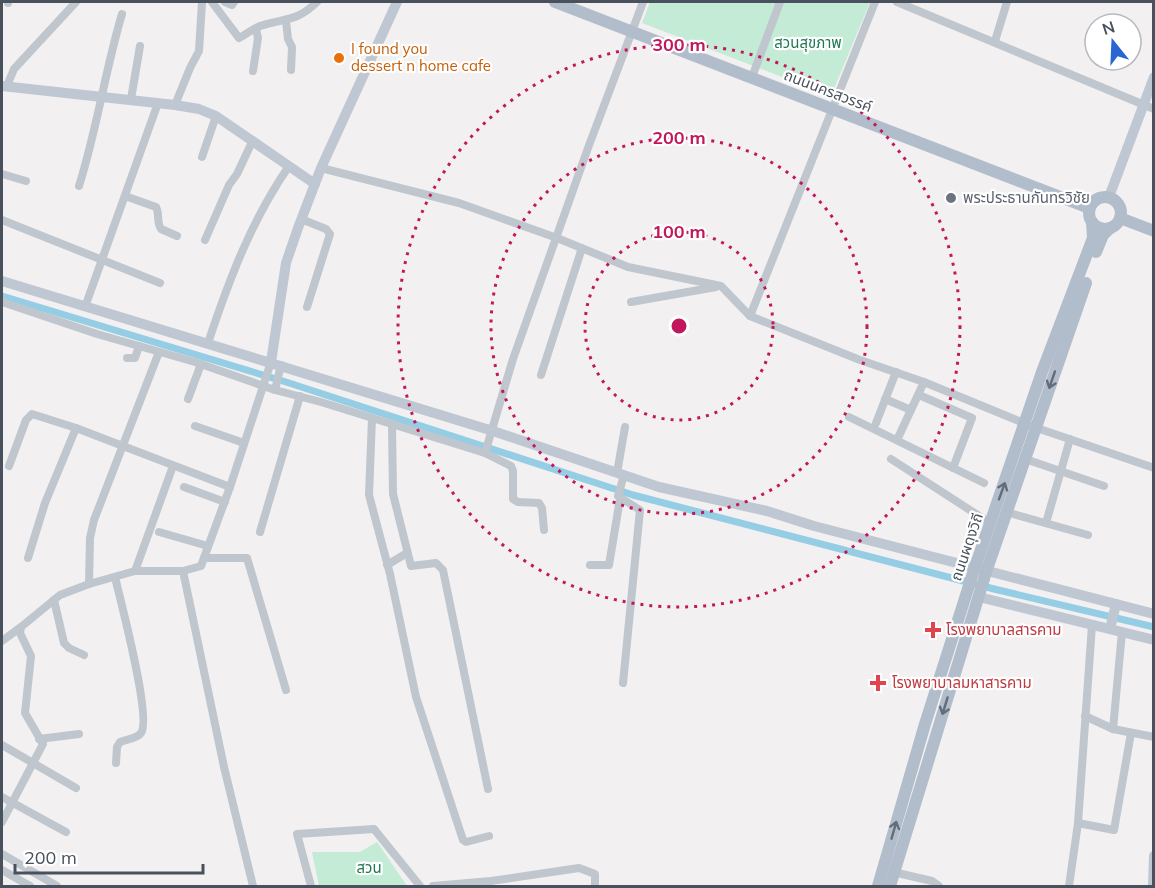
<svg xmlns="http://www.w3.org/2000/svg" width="1155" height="888" viewBox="0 0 1155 888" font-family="Mulish,'Noto Sans Thai',sans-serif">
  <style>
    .green { fill: #c3ebd6 }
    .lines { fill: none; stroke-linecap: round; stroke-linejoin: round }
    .canal { stroke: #94cde4; stroke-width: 7 }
    .street { stroke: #bfc6cd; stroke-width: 8 }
    .secondary { stroke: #bfc7d2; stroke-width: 10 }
    .primary { stroke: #b2bdcc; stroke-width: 12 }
    .oneway { stroke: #636c78 }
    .ring { fill: none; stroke: #c2185b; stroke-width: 3; stroke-dasharray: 3 6 }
    .food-dot { fill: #e8710a; stroke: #fff; stroke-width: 2 }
    .worship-dot { fill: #6b7280; stroke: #fff; stroke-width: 2 }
    .health-dot { fill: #e0444e; stroke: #fff; stroke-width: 2 }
    .labels { text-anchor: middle; stroke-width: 4.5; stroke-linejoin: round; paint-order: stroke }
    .park-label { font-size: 15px; fill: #207753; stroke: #fff }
    .food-label { font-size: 15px; fill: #c56008; stroke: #fff; text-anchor: start }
    .street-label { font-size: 15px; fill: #49515c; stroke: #fff }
    .worship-label { font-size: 15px; fill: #5b616d; stroke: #fff; text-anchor: start }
    .health-label { font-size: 15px; fill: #be3a42; stroke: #fff; text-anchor: start }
    .centre { fill: #c2185b; stroke: #fff; stroke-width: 3 }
    .ring-label { font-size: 18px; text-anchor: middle; font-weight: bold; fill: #c2185b; stroke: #fff; stroke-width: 4.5; stroke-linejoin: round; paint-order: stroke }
  </style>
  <rect width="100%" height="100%" fill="#f2f0f0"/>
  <g class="green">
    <polygon points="650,2 870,2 831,96 642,23"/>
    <polygon points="377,842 407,886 319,886 312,852 360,852"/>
  </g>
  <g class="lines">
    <polyline class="canal" points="2,296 286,382 633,495 994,589 1154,627"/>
    <g class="street">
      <path d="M212,2L239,38C246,34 253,29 260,26C284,18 297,22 317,2"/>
      <polyline points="225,2 232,5 234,2"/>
      <polyline points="897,2 1154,109"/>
      <polyline points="8,3 8,2"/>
      <polyline points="286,21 288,39 292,47 291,70"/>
      <polyline points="995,41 1007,2"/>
      <polyline points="253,71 258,38 256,29"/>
      <polyline points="752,77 780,2"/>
      <polyline points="7,86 14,69 76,2"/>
      <polyline points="131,99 140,46"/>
      <polyline points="175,105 190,68 199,51 202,2"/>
      <polyline points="202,157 216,116"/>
      <polyline points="321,168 459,203 557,238 628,267 721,286 750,316 860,360 924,382 1031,426 1154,468"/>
      <polyline points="2,174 26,181"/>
      <path d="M79,186C97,129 105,71 122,14"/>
      <path d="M125,196L156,207C160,214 156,221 161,229L177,236"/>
      <polyline points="301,219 326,229 330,234 307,307"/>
      <polyline points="2,220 160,283"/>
      <polyline points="205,240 229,185 237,174 253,140"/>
      <polyline points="2,302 97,334 195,362 275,390 321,402 485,453 511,466 513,471 513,499 518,502 539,503 542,508 544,530"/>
      <polyline points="631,302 716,287"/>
      <polyline points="85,307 158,103"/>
      <polyline points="750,316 875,2"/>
      <path d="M208,343C229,280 251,221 289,166"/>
      <polyline points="127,358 135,358 139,346"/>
      <polyline points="541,375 582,248"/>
      <polyline points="275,390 281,365"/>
      <polyline points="919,395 972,418 953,468"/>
      <polyline points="188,399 201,364"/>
      <polyline points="885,399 911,410"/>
      <polyline points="849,417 984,483"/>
      <polyline points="372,418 369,495 390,574 416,697 463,840 466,842 489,836"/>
      <polyline points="876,423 896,372"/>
      <polyline points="392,425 393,494 411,566 436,563 443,570 488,789"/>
      <polyline points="195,426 244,443"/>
      <polyline points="897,440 924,382"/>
      <polyline points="485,453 513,359 588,148 643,2"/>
      <polyline points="891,459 990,523"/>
      <polyline points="1031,461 1104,486"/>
      <polyline points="9,466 26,420 32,414 76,428"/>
      <polyline points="617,473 625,427"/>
      <polyline points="184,487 225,502"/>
      <polyline points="1006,512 1088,535"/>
      <polyline points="1046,523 1070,439"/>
      <polyline points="159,532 208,546"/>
      <polyline points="260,532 300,396"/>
      <polyline points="28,558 45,503 76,428 230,487"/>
      <polyline points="204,558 247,558 286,690"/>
      <polyline points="387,565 407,553"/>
      <polyline points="590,565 609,565 620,499"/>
      <polyline points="135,571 173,466"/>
      <polyline points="183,571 224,767 253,886"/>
      <path d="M115,577C120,599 152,718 141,733C137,739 126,739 120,742L117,747L116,763"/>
      <polyline points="89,584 90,538 94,520 159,352"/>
      <polyline points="54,600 64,643 69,648 84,655"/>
      <polyline points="2,641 21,627"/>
      <polyline points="623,683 640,510 618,496 624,475"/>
      <polyline points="1085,716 1113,729 1122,632"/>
      <polyline points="1113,729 1154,737"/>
      <polyline points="39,739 79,734"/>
      <polyline points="2,745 76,788"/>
      <polyline points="2,797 66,832"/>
      <polyline points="2,822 43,744 25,713 31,656 20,633 21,627 60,595 89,584 135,571 183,571 201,566 230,487 271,362"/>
      <polyline points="1078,823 1114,830 1131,733"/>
      <polyline points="2,854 57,886"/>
      <polyline points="2,870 30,886"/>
      <polyline points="893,872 932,881 939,886"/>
      <polyline points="311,886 297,834 374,829 420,886"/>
      <polyline points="433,886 491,881 579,868 595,874 595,886"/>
      <polyline points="1069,886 1078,823 1092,625"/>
    </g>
    <g class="secondary">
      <polyline points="2,86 175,105 199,109 216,116 315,184"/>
      <polyline points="1109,197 1154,77"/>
      <polyline points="2,281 493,431 659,487 767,511 814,526 1154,614"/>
      <polyline points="271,362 286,263 298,228 321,168 397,2"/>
      <polyline points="979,597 1154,640"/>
      <polyline points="1110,629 1116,604"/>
      <polyline points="1153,886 1154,856"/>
    </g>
    <g class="primary">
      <polyline points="555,2 1089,208"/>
      <circle cx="1105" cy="213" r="16"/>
      <polyline points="1120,218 1154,231"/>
      <polyline points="1096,252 1103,235 1110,228"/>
      <polyline points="878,886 925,724 973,573 1042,372 1093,238 1092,222"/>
      <polyline points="890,886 987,569 1086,283"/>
    </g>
  </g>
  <defs><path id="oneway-shaft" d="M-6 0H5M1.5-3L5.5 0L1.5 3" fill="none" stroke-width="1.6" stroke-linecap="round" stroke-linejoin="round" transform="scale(1.5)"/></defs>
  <g class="oneway">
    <use href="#oneway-shaft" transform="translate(1052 380) rotate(109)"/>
    <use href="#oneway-shaft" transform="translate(1002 491) rotate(-70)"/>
    <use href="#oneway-shaft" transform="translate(945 706) rotate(107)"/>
    <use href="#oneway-shaft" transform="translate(894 830) rotate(-74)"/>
  </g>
  <g class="ring">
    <circle cx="679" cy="326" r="94"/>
    <circle cx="679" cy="326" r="188"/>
    <circle cx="679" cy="326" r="281"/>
  </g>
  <circle class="food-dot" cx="339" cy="58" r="6"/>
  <circle class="worship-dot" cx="951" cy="198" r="6"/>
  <g class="health-dot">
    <path d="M930 621h6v6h6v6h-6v6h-6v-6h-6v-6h6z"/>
    <path d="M875 674h6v6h6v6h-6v6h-6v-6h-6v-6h6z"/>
  </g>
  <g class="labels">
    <g class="park-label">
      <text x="808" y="48">สวนสุขภาพ</text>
      <text x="369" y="873">สวน</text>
    </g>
    <g class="food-label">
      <text x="351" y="54">I found you<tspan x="351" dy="17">dessert n home cafe</tspan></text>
    </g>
    <g class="street-label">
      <text transform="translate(828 91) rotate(21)" y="5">ถนนนครสวรรค์</text>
      <text transform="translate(967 547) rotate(-71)" y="5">ถนนผดุงวิถี</text>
    </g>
    <g class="worship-label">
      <text x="963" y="203">พระประธานกันทรวิชัย</text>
    </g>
    <g class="health-label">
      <text x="946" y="635">โรงพยาบาลสารคาม</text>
      <text x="892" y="688">โรงพยาบาลมหาสารคาม</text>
    </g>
  </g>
  <circle cx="679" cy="326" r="9" class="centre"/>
  <g class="ring-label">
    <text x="679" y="51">300 m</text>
    <text x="679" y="144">200 m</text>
    <text x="679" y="238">100 m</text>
  </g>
  <rect width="1155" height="888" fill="none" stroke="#49515c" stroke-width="6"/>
  <g transform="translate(1113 42) rotate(342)"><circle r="28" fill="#ffffff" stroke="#b6b9be" stroke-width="1.5"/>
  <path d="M0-4.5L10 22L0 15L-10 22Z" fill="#2a66d2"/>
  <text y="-9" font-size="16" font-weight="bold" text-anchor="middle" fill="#49515c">N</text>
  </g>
  <path d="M15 864v9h188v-9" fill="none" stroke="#49515c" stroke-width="3"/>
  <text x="24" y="864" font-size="18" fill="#49515c" stroke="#ffffff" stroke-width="4.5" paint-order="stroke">200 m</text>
</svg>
